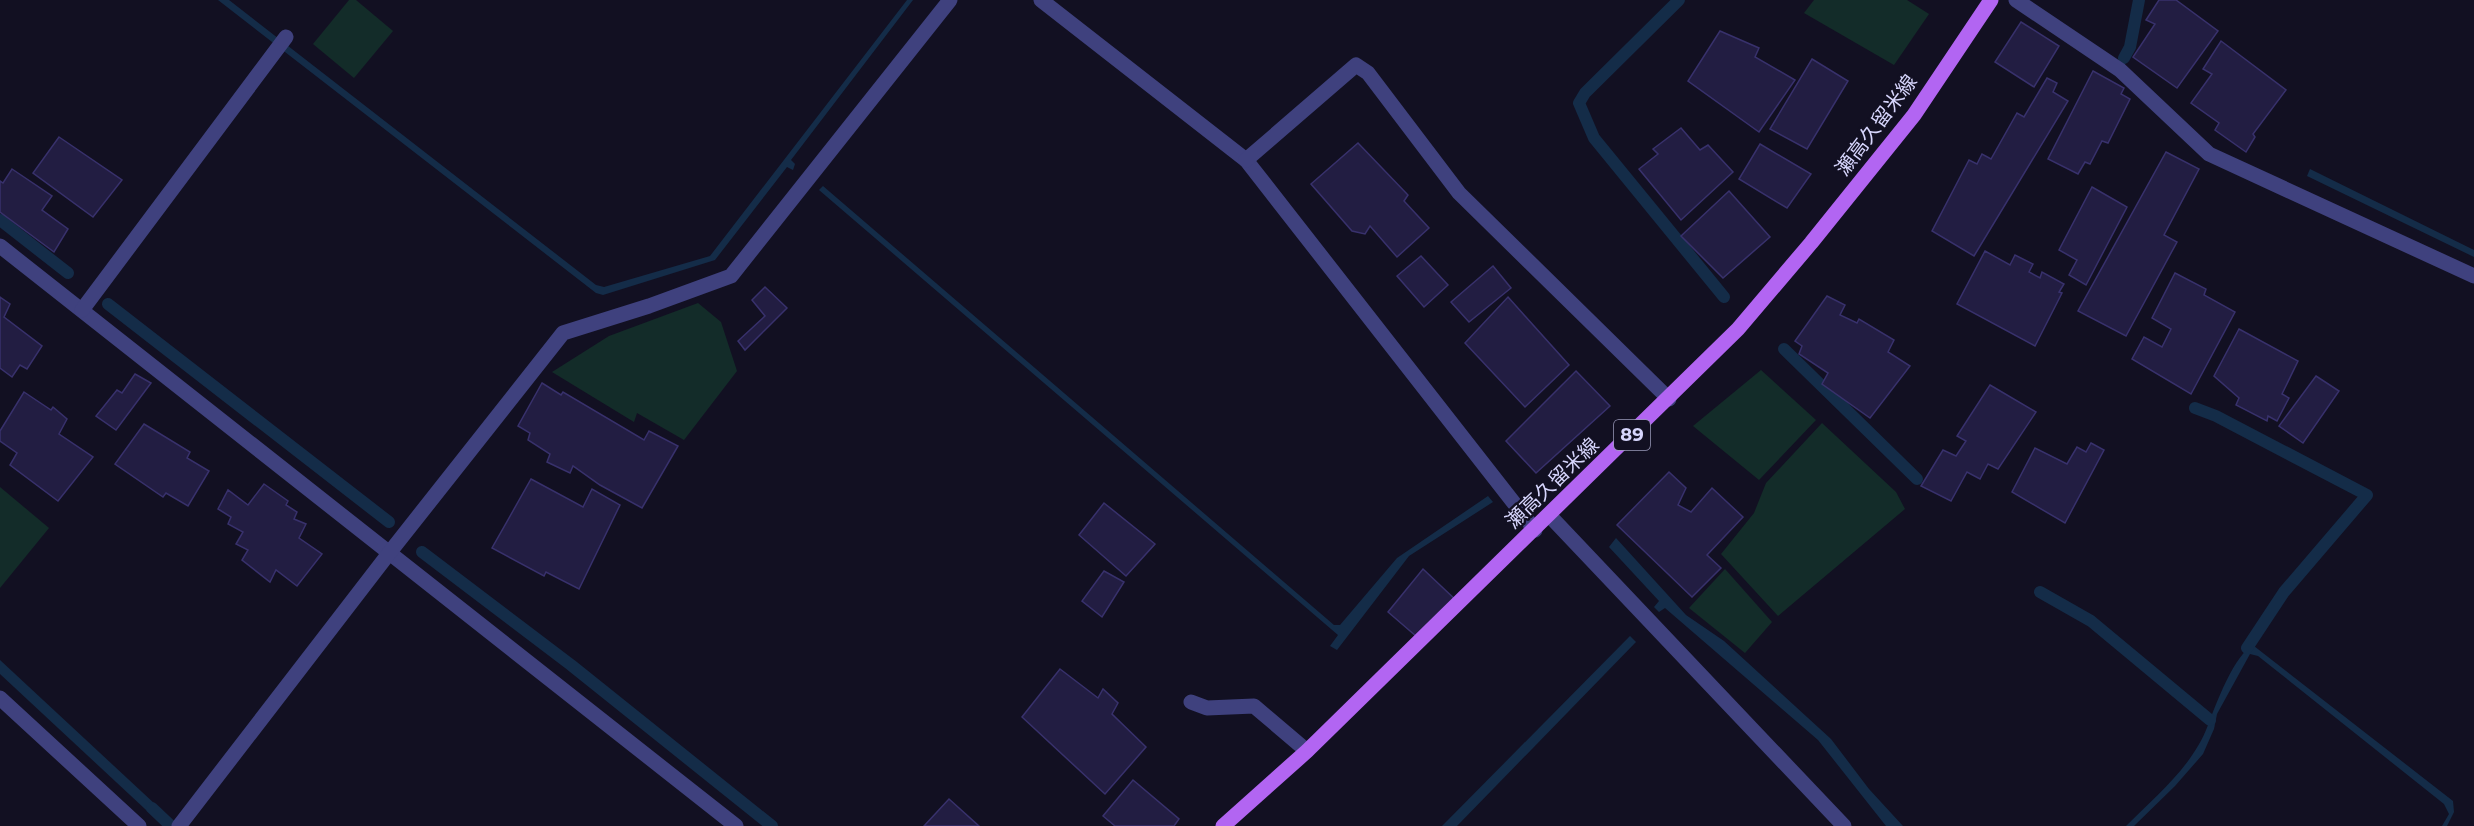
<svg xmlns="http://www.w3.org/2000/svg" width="2474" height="826" viewBox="0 0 2474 826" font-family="Montserrat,'Noto Sans JP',sans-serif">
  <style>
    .green { fill: #132c29 }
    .water { fill: #142c48 }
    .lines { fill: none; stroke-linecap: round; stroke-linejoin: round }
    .stream { stroke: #142c48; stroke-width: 12 }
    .building { fill: #221d42; stroke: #38316c; stroke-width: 1.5 }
    .minor { stroke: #3f417e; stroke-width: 15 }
    .primary { stroke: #b265f2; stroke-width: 15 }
    .labels { text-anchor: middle; stroke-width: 5; stroke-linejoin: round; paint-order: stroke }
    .shield { fill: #121022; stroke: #9b9abb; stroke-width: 1.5 }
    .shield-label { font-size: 18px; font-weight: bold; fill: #d6d5fc }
    .street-label { font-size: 20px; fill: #d6d5fc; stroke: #121022 }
  </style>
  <rect width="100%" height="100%" fill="#121022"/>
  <g class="green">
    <polygon points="349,0 356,0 393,31 354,78 313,44"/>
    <polygon points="1814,0 1907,0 1929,14 1894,65 1804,13"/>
    <polygon points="698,303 721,322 737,371 684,440 637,413 634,422 552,372 609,336"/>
    <polygon points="1761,370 1816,420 1759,480 1693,426"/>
    <polygon points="1822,423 1896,492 1905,509 1778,616 1721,554 1754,513 1766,483"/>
    <polygon points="0,487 49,528 0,588"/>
    <polygon points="1725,569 1772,622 1745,653 1689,608"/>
  </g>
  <g class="water">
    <polygon points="218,0 229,0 596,285 604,287 710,256 907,0 913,0 791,160 795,164 793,170 787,167 715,260 603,295 596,293"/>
    <polygon points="2310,169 2474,250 2474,257 2307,176"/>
    <polygon points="823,186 1334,625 1340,625 1397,558 1488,496 1493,502 1409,556 1337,650 1330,646 1338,635 819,190"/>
    <polygon points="1616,538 1686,615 1724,641 1831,739 1869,789 1903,826 1886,826 1818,740 1665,608 1659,612 1654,607 1659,601 1609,547"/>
    <polygon points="1630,636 1636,642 1457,826 1442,826"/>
    <path d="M2254,646L2453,801L2454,812L2447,826H2442L2449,814L2444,804L2258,656L2250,654L2217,714L2214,729L2203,754L2175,786L2134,826H2126C2156,796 2193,766 2208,725C2215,707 2235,651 2254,646Z"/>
    <polygon points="0,660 156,805 166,816 159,822 0,674"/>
  </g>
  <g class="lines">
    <g class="stream">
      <polyline points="1679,0 1585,93 1579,103 1594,138 1724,297"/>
      <polyline points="2124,58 2130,47 2139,0"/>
      <polyline points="0,220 68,273"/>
      <polyline points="108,304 389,522"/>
      <polyline points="1784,349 1917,479"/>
      <polyline points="2195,408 2216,416 2367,495 2284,592 2247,648"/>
      <polyline points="422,552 571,665 772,826"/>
      <polyline points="2040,592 2091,621 2210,720"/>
      <polyline points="152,808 171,826"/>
    </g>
  </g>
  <g class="building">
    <polygon points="2159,0 2176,0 2218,31 2177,88 2133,57 2155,24 2146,20"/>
    <polygon points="2021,22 2059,46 2034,87 1995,62"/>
    <polygon points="1720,31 1759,48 1755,57 1795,80 1759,132 1688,81"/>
    <polygon points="2221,41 2286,90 2253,134 2255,137 2246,152 2215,130 2219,123 2191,103 2212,74 2203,69"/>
    <polygon points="1812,59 1848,81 1807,149 1770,129"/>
    <polygon points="2093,71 2124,88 2121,94 2130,99 2108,143 2102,141 2090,164 2085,162 2078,174 2048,159"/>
    <polygon points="2047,78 2057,83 2053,92 2068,101 1974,256 1932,231 1969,160 1977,164 1982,154 1991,159 2017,113 2024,117"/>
    <polygon points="1681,128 1700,150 1708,145 1733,172 1681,220 1639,169 1658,154 1653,149"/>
    <polygon points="59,137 122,180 93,217 33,173"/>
    <polygon points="1358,143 1408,195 1404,201 1429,228 1397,257 1370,226 1365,234 1352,231 1311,184"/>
    <polygon points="1760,144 1811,174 1787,208 1739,179"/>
    <polygon points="2166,152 2199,169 2164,235 2177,242 2126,336 2078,311"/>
    <polygon points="12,169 52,196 42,210 68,229 54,252 0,212 0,181 3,183"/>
    <polygon points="2092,187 2127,207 2086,285 2069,275 2077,260 2059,250"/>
    <polygon points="1729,191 1770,237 1723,278 1681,236"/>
    <polygon points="1985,251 2010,265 2015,255 2033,264 2029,272 2040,278 2042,272 2064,284 2059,292 2062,293 2035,346 1957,304"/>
    <polygon points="1421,256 1448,285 1424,307 1397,276"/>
    <polygon points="1493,266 1511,288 1469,322 1451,302"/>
    <polygon points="2175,273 2206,289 2204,295 2235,312 2191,394 2132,359 2144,337 2162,347 2171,329 2152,318"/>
    <polygon points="765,287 787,308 745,350 738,341 765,316 752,300"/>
    <polygon points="1827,296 1845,305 1840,315 1857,323 1859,319 1894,340 1888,352 1910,366 1870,418 1822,384 1828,373 1799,354 1802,346 1795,341"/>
    <polygon points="0,297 10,304 4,317 42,346 27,369 20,365 12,377 0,368"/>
    <polygon points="1508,297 1569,365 1525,407 1465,343"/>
    <polygon points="2239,329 2298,361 2282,394 2289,398 2277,421 2268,416 2267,421 2236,405 2239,398 2214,376"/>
    <polygon points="1576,371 1610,406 1536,473 1506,441"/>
    <polygon points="135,374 151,383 116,430 96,416 117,390 122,393"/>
    <polygon points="2316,376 2339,391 2303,443 2279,426"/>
    <polygon points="542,383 561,395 563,392 644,440 649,431 678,446 642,508 600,485 573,466 570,473 547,462 550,454 528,440 530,433 518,426"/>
    <polygon points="1990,385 2036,412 1998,469 1988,464 1980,479 1967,472 1951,501 1921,486 1943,450 1956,456 1966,441 1957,436"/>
    <polygon points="24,392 51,410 53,407 67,419 59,434 93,457 58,501 10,465 17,453 0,441 0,431"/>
    <polygon points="144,424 190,452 187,458 209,471 188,506 166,493 163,497 115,464"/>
    <polygon points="2091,443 2104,450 2065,523 2012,492 2035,448 2067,464 2077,447 2086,452"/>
    <polygon points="1669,472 1686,488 1678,505 1691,512 1712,488 1743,517 1707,555 1721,568 1692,597 1617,525"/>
    <polygon points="531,479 583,507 592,489 620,505 579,589 546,572 544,576 492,548"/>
    <polygon points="264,484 288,501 286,505 297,512 294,519 306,524 299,538 322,554 297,586 276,570 270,582 242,560 248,550 236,544 243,532 228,524 231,517 218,509 228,490 248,505"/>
    <polygon points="1104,503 1155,544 1126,576 1079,535"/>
    <polygon points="1423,569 1459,603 1424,643 1388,612"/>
    <polygon points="1104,571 1124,582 1102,617 1082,601"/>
    <polygon points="1060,669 1098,698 1103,689 1118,703 1112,714 1146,747 1105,794 1022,717"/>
    <polygon points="1133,780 1179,819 1174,826 1115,826 1103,816"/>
    <polygon points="949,799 979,826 924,826"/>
  </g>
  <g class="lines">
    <g class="minor">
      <polyline points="1041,0 1246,160 1535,530"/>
      <polyline points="2016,0 2120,70 2209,154 2474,276"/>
      <polyline points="1246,160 1356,65 1368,73 1459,193 1669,399"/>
      <polyline points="0,246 736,826"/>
      <polyline points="82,310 286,37"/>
      <polyline points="1549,515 1844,826"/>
      <polyline points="0,698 139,826"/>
      <polyline points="1191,702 1207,708 1254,706 1307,751"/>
      <polyline points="179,826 390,552 563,333 649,306 731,276 950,0"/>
    </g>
    <polyline class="primary" points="1223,826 1307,751 1738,329 1811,243 1914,115 1991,0"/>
  </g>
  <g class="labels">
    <rect class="shield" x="1614" y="420" width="36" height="30" rx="4.5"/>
    <g class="shield-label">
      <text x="1632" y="441">89</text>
    </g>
    <g class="street-label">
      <text transform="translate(1876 125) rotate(-53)" y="7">瀬高久留米線</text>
      <text transform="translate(1552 483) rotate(-44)" y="7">瀬高久留米線</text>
    </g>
  </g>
</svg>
